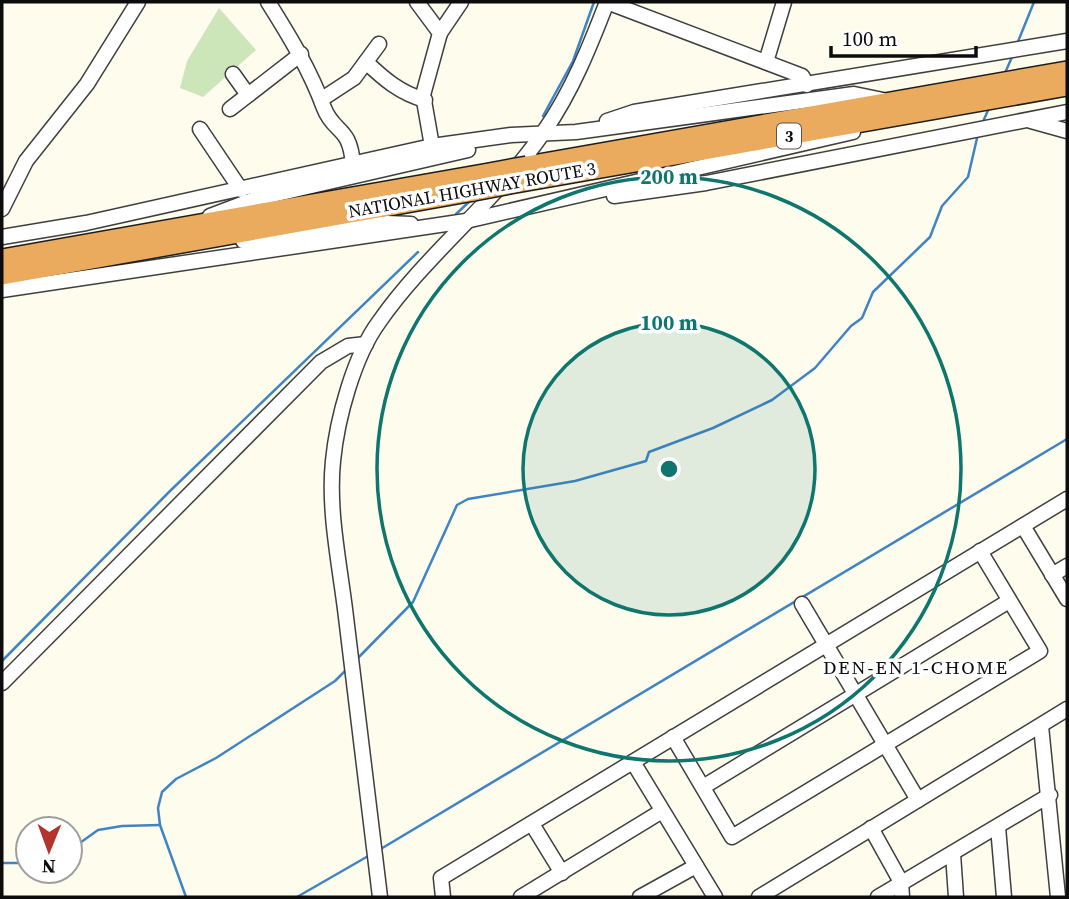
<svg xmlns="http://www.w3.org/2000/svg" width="1069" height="899" viewBox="0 0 1069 899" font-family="'Source Serif 4',serif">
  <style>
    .green { fill: #cce6b9 }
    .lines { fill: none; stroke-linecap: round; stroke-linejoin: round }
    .stream { stroke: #4084c4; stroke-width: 2.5 }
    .minor-casing { stroke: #3f3f3f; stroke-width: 17 }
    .highway-casing { stroke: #1d1d1d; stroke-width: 22 }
    .minor { stroke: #fff; stroke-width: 14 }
    .highway { stroke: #ebab5e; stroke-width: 19 }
    .highway-bridge-casing { stroke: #1d1d1d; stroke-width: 22; stroke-linecap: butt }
    .highway-bridge { stroke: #ebab5e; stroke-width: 19 }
    .ring { fill: none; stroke: #0f766e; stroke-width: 3.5 }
    .labels { text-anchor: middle; stroke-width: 7; stroke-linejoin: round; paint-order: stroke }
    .shield { fill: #fff; stroke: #555; stroke-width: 2 }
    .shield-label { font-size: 16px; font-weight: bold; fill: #0c0c0c }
    .street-label { font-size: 18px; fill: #0c0c0c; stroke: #fff }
    .neighbourhood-label { font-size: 19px; letter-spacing: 2px; fill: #0c0c0c; stroke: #fff }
    .centre { fill: #0f766e; stroke: #fff; stroke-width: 3.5 }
    .ring-label { font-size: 21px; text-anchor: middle; font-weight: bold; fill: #0f766e; stroke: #fff; stroke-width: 7; stroke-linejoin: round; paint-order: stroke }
  </style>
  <rect width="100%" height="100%" fill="#fefced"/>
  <polygon class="green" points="219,8 256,50 203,97 180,88 187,61"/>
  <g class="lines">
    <g class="stream">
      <polyline points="1017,44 1034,2"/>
      <polyline points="1005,73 1012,57"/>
      <polyline points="543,116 573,61 594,2"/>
      <polyline points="982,124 989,108"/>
      <polyline points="456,214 470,201"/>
      <polyline points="2,661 170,491 418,252"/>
      <polyline points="355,661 413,602 457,505 468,499 575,481 646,461 649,452 713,428 772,400 815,368 851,326 862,318 873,292 930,237 942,206 968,177 978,134"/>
      <polyline points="70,850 98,830 122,826 160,825"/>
      <polyline points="379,850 1067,439"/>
      <polyline points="2,863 28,863"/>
      <polyline points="186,897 160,825 158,808 162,792 176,779 216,758 335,681 346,670"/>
      <polyline points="297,897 370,855"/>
    </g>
    <defs>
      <g id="minor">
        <path d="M268,2C290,37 310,70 324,108C334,134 350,125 353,165"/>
        <polyline points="417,2 440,33 423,95 432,146"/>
        <polyline points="607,2 802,76 807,85"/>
        <polyline points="440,33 461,2"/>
        <path d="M366,62C384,79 400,93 425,100"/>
        <polyline points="766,62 784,2"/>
        <polyline points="233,74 248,95"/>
        <polyline points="322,99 354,78 379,44"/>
        <polyline points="230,109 301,54"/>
        <polyline points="607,121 634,112 1067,41"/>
        <polyline points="1031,121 1067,131"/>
        <polyline points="200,129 241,190"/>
        <polyline points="614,196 706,183 1067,112"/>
        <polyline points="2,209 26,161 87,84 138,2"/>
        <polyline points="210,216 255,199 468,150"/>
        <polyline points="2,237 86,223 432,146 511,135 576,132 854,94 883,100"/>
        <polyline points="243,241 387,223 411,224"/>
        <polyline points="2,290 466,221 853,132"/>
        <polyline points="1023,526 1067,599"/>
        <polyline points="1052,575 1067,566"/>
        <polyline points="802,604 918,800"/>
        <polyline points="2,683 321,362 348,346 366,344"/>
        <polyline points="1041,726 1058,897"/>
        <polyline points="673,737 732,837 1040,651 980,551"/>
        <polyline points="633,762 715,897"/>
        <polyline points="703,787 1009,601"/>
        <polyline points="532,824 562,873"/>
        <polyline points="998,827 1004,897"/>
        <polyline points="871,828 901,882 902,897"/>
        <polyline points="953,854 956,897"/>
        <path d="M380,897C369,801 356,705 345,609C339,561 328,509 333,461C337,419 354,356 379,322C427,253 498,200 545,130C572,91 590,46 607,2"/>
        <polyline points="443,897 441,878 1067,499"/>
        <polyline points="521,897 662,811"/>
        <polyline points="640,897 696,866"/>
        <polyline points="759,897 1067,709"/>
        <polyline points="878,897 1050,795"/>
      </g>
      <g id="highway">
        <polyline points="527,166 1067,71"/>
        <polyline points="510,184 1067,86"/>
        <polyline points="2,259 489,173"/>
        <polyline points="2,275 474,191"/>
      </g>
    </defs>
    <use href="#minor" class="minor-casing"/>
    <use href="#highway" class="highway-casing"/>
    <use href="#minor" class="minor"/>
    <use href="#highway" class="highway"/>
    <defs>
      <g id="highway-bridge">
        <polyline points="489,173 527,166"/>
        <polyline points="474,191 510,184"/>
      </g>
    </defs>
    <use href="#highway-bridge" class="highway-bridge-casing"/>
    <use href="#highway-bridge" class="highway-bridge"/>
  </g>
  <circle cx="669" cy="469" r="146" fill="#0f766e" fill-opacity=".12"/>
  <g class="ring">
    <circle cx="669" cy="469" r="146"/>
    <circle cx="669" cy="469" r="292"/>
  </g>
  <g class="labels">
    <rect class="shield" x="777" y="123.5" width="24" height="25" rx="5"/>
    <g class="shield-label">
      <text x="789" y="142">3</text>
    </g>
    <g class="street-label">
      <text transform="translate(472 190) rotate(-10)" y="6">NATIONAL HIGHWAY ROUTE 3</text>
    </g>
    <g class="neighbourhood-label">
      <text x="916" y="674">DEN-EN 1-CHOME</text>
    </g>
  </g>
  <circle cx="669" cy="469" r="10" class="centre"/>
  <g class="ring-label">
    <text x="669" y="184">200 m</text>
    <text x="669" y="330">100 m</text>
  </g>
  <rect width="1069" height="899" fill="none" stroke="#0c0c0c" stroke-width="7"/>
  <g transform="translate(49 850) rotate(181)"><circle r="33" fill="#ffffff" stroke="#9e9e9e" stroke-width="2"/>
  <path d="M0-5L12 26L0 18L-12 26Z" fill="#b3332d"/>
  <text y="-10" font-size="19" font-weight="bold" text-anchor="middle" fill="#0c0c0c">N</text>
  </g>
  <path d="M831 46v10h145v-10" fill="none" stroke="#0c0c0c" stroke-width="3.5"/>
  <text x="842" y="46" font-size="21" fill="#0c0c0c" stroke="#ffffff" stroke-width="5" paint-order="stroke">100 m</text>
</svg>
